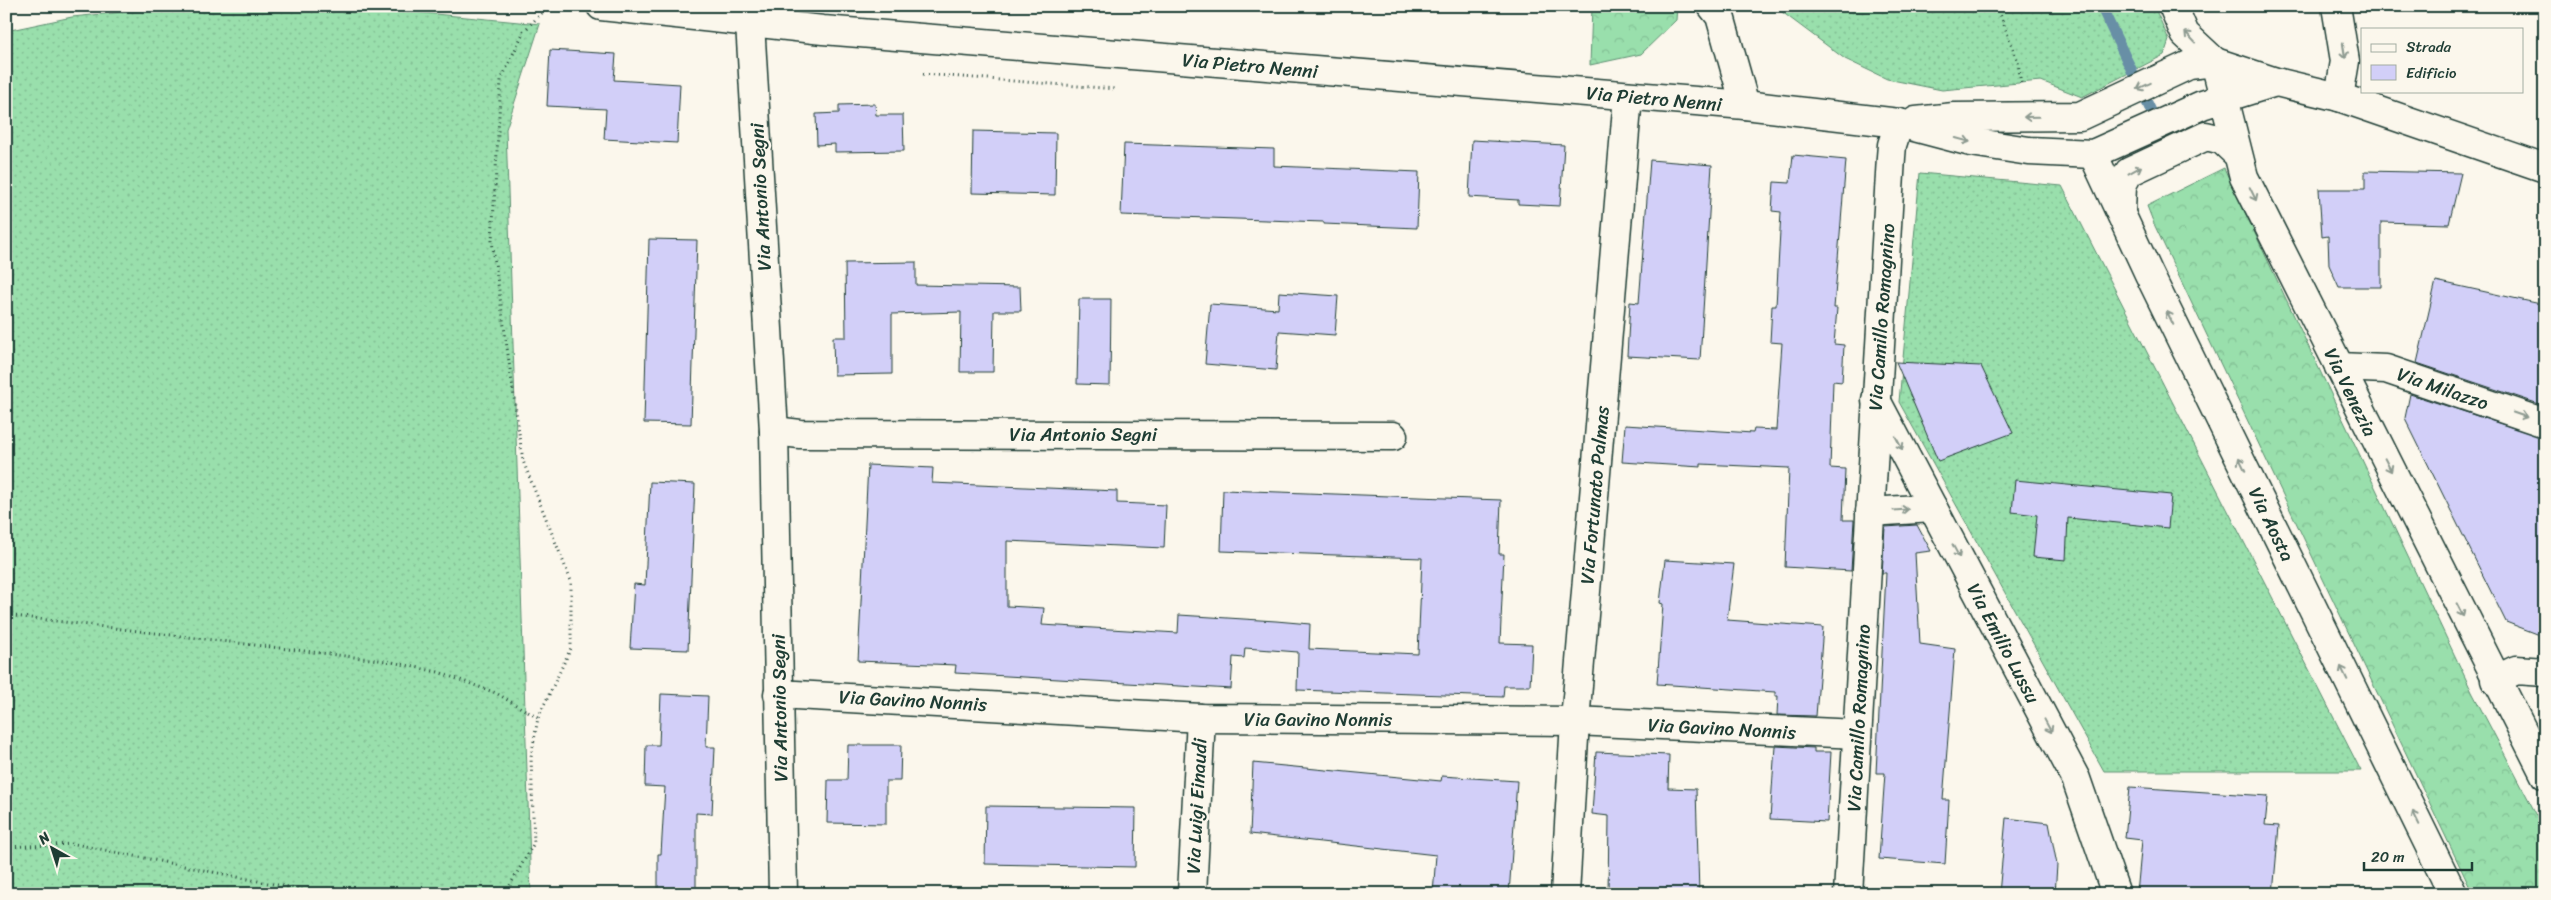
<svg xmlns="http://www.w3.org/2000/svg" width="2551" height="900" viewBox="0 0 2551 900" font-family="Sriracha,sans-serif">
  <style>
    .grass { fill: url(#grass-dots); stroke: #5c8e70 }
    .forest { fill: url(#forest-crowns); stroke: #5c8e70 }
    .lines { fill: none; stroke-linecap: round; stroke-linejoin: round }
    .stream { stroke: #678fa6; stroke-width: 11 }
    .building { fill: #d2cff8; stroke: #1f3d34 }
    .street-casing { stroke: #1f3d34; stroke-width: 31 }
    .secondary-casing { stroke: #1f3d34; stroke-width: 31 }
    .path { stroke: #1f3d34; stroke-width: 3; stroke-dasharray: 1 4; stroke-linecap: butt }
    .street { stroke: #fbf7ec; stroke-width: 28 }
    .secondary { stroke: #fbf7ec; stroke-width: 28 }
    .oneway { stroke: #8d9a90 }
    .labels { text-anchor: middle; stroke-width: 5; stroke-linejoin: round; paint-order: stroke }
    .street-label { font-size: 19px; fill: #1f3d34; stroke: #fbf7ec }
  </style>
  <defs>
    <pattern id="grass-dots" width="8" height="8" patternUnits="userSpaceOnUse" patternTransform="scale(1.25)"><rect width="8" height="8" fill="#99dfac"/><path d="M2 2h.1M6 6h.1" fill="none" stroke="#83c095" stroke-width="1.8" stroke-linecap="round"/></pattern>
    <pattern id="forest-crowns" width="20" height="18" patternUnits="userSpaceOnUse" patternTransform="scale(1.25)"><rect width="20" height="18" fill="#99dfac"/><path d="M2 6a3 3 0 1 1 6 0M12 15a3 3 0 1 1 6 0" fill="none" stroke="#83c095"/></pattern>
  </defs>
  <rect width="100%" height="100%" fill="#fbf7ec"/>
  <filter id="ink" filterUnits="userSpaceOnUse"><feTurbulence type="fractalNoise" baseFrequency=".02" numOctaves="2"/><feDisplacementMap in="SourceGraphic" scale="10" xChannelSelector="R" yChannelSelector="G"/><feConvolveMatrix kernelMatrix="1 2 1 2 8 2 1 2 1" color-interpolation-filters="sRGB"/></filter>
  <g filter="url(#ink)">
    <g class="grass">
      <polygon points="183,6 403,11 540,24 506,129 531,894 6,894 6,31 72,17"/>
      <polygon points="1774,6 2154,6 2169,40 2164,55 2082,97 2041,81 1942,90 1887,79 1845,59"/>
      <polygon points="1920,173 2062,186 2361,771 2104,771 1899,402"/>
    </g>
    <g class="forest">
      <polygon points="1592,6 1677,6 1676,20 1641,54 1590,65"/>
      <polygon points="2224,168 2472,692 2545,831 2545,894 2473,894 2154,224 2147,206"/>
    </g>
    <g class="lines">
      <polyline class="stream" points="2101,6 2164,138"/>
    </g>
    <g class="building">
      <polygon points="550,50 616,54 614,80 680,84 677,143 604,139 606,109 547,106"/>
      <polygon points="875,104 876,115 903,115 904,151 835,152 835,144 817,145 816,114 839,113 839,105"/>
      <polygon points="973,131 1056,133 1055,195 972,193"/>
      <polygon points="1472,140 1564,145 1560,206 1518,204 1518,200 1469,197"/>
      <polygon points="1124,144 1274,149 1274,166 1419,172 1417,228 1324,224 1324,222 1121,215"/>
      <polygon points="1793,155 1846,160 1834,308 1837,308 1834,344 1844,345 1842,382 1833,381 1830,468 1845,469 1843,520 1854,520 1851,571 1785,567 1789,468 1701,464 1701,467 1622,462 1625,425 1753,433 1754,429 1776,430 1782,343 1770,342 1772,306 1776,306 1781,212 1772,211 1774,182 1790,183"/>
      <polygon points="1650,160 1712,165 1700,360 1627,356 1630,302 1639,303"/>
      <polygon points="2365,171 2461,173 2449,224 2381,222 2381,287 2339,287 2329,265 2328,236 2322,237 2319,189 2365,189"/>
      <polygon points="649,239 697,240 691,424 644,423"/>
      <polygon points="916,262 916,285 1020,287 1021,311 994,311 993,372 960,372 961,312 892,314 892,374 834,375 833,337 846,337 845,263"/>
      <polygon points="2436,281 2545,305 2545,406 2417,363"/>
      <polygon points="1279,292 1338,296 1335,335 1279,331 1276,370 1205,364 1210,304 1278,309"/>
      <polygon points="1079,299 1111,299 1110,385 1077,384"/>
      <polygon points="1896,362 1981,366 2013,433 1938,461"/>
      <polygon points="2410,394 2545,438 2545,637 2506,622 2405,418"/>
      <polygon points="868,465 933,468 932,483 1117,491 1117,503 1166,505 1164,548 1007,541 1007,606 1044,608 1042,625 1178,633 1179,615 1276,621 1310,624 1309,649 1418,654 1422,558 1221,551 1223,490 1501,500 1499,554 1504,554 1500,643 1532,644 1530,686 1504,686 1503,697 1297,690 1298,652 1245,648 1244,658 1233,657 1231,689 955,673 956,665 858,661"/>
      <polygon points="2015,480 2171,495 2168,528 2068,518 2066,560 2033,557 2037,515 2012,512"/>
      <polygon points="650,482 695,484 688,650 630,648 634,584 645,585"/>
      <polygon points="1917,525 1931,551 1915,553 1920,644 1955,649 1943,800 1949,800 1945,864 1879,859 1885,773 1876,773 1886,573 1882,573 1885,527"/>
      <polygon points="1665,560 1734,564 1727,620 1823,627 1816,716 1777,715 1778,696 1775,696 1775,692 1657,684 1663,604 1660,603"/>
      <polygon points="661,694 708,696 706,747 715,747 712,814 696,813 696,894 658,894 658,854 661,854 665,787 645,786 646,745 659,745"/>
      <polygon points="848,745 901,745 900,781 886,781 886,824 827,823 828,780 847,780"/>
      <polygon points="1775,746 1814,748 1814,752 1831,752 1827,822 1770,819"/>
      <polygon points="1596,752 1669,755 1668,788 1696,789 1699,894 1608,894 1609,816 1592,814"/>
      <polygon points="1253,763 1441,781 1442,776 1517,781 1509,894 1433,894 1436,855 1250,834"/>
      <polygon points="2130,787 2268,796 2265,825 2279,826 2273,894 2137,894 2142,840 2125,838"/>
      <polygon points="986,806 1136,808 1135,867 985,864"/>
      <polygon points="2006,818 2049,823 2057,865 2055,894 1999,894"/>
    </g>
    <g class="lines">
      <defs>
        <g id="street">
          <polyline points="1712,6 1720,16 1745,105"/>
          <polyline points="2173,6 2185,34 2215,62 2244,177 2545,775"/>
          <polyline points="2336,6 2345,61 2339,97"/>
          <polyline points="750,23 774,431 783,894"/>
          <polyline points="2093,154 2149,274 2453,894"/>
          <polyline points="2121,212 2122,185 2129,172 2206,136 2222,140 2237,154"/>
          <polyline points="2339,367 2386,369 2545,423"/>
          <polyline points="1876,400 2076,779 2116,894"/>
          <polyline points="774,431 800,434 1393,436"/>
          <polyline points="1870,512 1933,508"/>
          <polyline points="2495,680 2516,670 2545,672"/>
          <polyline points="778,694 1201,718 1575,721 1857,734"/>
          <polyline points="1192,894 1201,718"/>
          <polyline points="1565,894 1575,721 1628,96"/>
          <polyline points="1848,894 1891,157 1892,145 1899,123"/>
        </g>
        <g id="secondary">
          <polyline points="601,6 823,30 1745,105 1899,123 1971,142 2029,151 2093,154 2202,105 2276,82"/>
          <polyline points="1916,121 1954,117 2080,116 2189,65 2215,62 2276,82 2339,97 2545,168"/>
        </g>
      </defs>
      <use href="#street" class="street-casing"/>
      <use href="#secondary" class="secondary-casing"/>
      <g class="path">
        <polyline points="1997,6 2018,62 2021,84"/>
        <polyline points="923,74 1116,89"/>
        <polyline points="6,615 387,661 438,672 496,693 538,718"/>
        <polyline points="6,847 75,844 322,894"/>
        <polyline points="505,894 534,843 531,757 538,718 571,648 571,581 523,461 492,241 501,80 524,31 549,6"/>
      </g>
      <use href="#street" class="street"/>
      <use href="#secondary" class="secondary"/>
    </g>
    <defs><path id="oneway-shaft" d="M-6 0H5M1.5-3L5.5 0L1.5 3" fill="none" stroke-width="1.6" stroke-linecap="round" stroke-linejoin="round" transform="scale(1.25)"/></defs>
    <g class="oneway">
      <use href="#oneway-shaft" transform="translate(2190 37) rotate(-133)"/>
      <use href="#oneway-shaft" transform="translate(2344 51) rotate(81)"/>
      <use href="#oneway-shaft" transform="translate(2144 86) rotate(155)"/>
      <use href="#oneway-shaft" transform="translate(2031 117) rotate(179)"/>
      <use href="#oneway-shaft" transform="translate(1963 140) rotate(15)"/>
      <use href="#oneway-shaft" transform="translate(2135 170) rotate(-29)"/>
      <use href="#oneway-shaft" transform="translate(2253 194) rotate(64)"/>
      <use href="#oneway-shaft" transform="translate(2170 318) rotate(-116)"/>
      <use href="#oneway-shaft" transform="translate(2520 415) rotate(19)"/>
      <use href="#oneway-shaft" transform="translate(1899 443) rotate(62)"/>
      <use href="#oneway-shaft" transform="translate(2242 464) rotate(-116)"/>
      <use href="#oneway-shaft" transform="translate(2388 465) rotate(63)"/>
      <use href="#oneway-shaft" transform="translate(1901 510) rotate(-4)"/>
      <use href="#oneway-shaft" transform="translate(1956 551) rotate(62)"/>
      <use href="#oneway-shaft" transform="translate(2460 610) rotate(63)"/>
      <use href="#oneway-shaft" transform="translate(2344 673) rotate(-116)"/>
      <use href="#oneway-shaft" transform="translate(2048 726) rotate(62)"/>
      <use href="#oneway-shaft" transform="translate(2416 818) rotate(-116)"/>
    </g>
  </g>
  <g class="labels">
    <g class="street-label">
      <text transform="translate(1250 65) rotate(5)" y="7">Via Pietro Nenni</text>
      <text transform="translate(1654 98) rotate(5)" y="7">Via Pietro Nenni</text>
      <text transform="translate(760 197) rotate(-93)" y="7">Via Antonio Segni</text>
      <text transform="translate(1881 317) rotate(-86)" y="7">Via Camillo Romagnino</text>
      <text transform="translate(2443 388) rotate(19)" y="7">Via Milazzo</text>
      <text transform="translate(2351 392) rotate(64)" y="7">Via Venezia</text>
      <text x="1083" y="441">Via Antonio Segni</text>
      <text transform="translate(1594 495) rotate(-85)" y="7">Via Fortunato Palmas</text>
      <text transform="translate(2272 524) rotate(64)" y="7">Via Aosta</text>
      <text transform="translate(2004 643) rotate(62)" y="7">Via Emilio Lussu</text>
      <text transform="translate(913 700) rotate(3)" y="7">Via Gavino Nonnis</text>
      <text transform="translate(779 708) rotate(-91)" y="7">Via Antonio Segni</text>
      <text transform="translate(1858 718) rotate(-87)" y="7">Via Camillo Romagnino</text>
      <text x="1318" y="726">Via Gavino Nonnis</text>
      <text transform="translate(1722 728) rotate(3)" y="7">Via Gavino Nonnis</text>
      <text transform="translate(1196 806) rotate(-87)" y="7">Via Luigi Einaudi</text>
    </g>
  </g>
  <rect width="2551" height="900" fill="none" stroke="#fbf7ec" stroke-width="25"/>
  <rect x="12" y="12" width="2526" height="875" fill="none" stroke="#1f3d34" stroke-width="2" filter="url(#ink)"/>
  <rect x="2361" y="28" width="162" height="65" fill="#fbf7ec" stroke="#a3ada2"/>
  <rect x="2371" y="44" width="25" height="8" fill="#fbf7ec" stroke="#a3ada2"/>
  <text x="2406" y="52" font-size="15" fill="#1f3d34">Strada</text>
  <rect x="2371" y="65" width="25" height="15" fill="#d2cff8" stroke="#a3ada2"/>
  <text x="2406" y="78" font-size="15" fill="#1f3d34">Edificio</text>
  <g transform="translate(52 848) rotate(321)" stroke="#fbf7ec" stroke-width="4" paint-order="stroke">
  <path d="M0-4L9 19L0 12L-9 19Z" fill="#1f3d34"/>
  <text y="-8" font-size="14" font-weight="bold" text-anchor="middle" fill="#1f3d34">N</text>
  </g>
  <path d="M2364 862v8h108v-8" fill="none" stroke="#1f3d34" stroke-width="2.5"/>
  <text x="2371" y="862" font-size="15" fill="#1f3d34" stroke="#fbf7ec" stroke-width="4" paint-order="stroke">20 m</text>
</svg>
